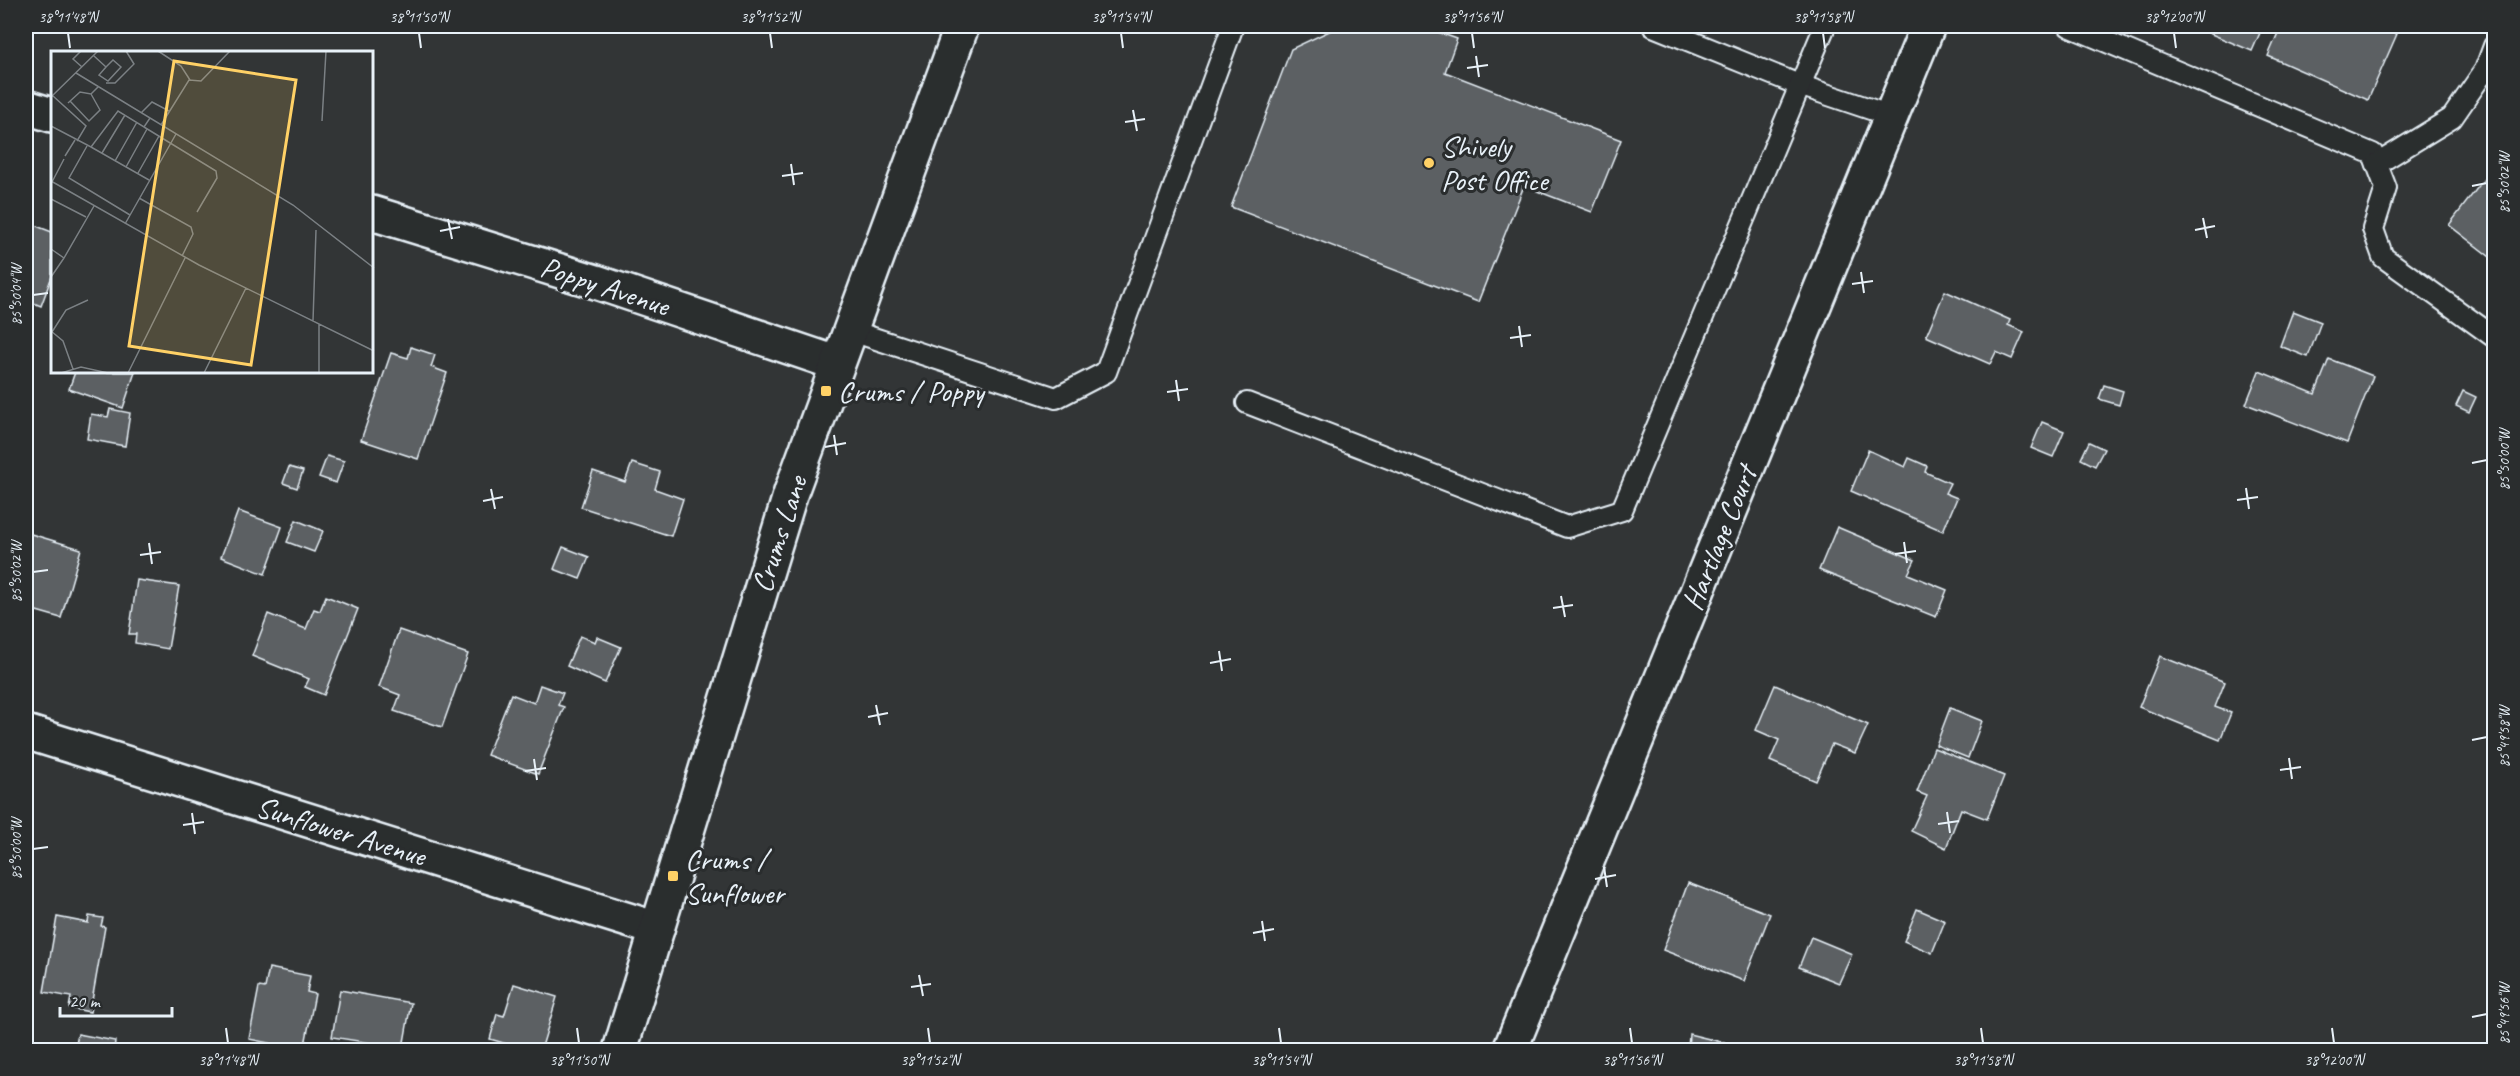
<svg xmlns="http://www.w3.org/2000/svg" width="2520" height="1076" viewBox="0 0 2520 1076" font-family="Caveat,sans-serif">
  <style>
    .building { fill: #5c6063; stroke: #e8f1f8; stroke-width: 1.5 }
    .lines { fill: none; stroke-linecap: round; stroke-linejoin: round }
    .lane-casing { stroke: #e8f1f8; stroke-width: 24 }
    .street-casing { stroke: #e8f1f8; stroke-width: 38 }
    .secondary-casing { stroke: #e8f1f8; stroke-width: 38 }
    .lane { stroke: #2a2d2e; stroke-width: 20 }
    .street { stroke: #2a2d2e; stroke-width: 33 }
    .secondary { stroke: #2a2d2e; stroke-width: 33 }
    .ticks { fill: none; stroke: #e8f1f8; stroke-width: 2 }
    .poi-dot { fill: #ffd166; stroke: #2a2d2e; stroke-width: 2 }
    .labels { text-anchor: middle; stroke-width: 6; stroke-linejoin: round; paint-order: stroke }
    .poi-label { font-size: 30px; fill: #e8f1f8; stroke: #2a2d2e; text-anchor: start }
    .street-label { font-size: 30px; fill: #e8f1f8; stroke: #2a2d2e }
    .inset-road { fill: none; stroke: #7b8084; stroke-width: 1.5 }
    .view { fill: #ffd166; fill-opacity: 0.15; stroke: #ffd166; stroke-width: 3 }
    .inset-edge { fill: none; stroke: #e8f1f8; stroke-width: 3 }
    .neatline { fill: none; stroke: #e8f1f8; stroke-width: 2 }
    .ticks-label { font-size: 15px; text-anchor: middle; fill: #e8f1f8 }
  </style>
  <rect width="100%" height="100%" fill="#323536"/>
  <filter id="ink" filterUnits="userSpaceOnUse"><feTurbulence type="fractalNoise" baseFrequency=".0167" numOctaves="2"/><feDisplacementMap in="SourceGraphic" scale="12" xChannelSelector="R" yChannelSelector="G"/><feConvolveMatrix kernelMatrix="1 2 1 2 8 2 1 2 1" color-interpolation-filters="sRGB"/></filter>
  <g filter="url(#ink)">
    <g class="building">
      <polygon points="1340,26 1421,26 1457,39 1445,72 1621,140 1592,212 1524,186 1478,302 1231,207 1291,49"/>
      <polygon points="2192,26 2263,26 2252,51"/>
      <polygon points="2281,26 2377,26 2397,34 2368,100 2268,56"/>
      <polygon points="2494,166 2494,260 2449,225"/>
      <polygon points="26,222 52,232 52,276 41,306 26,300"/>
      <polygon points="1945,291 2010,320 2008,325 2024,332 2012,359 1996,352 1990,364 1926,336"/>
      <polygon points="2293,311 2321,322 2308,357 2280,346"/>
      <polygon points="411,347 435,355 431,367 447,373 418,459 361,440 391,353 408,358"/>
      <polygon points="2329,359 2373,376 2347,443 2246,404 2259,371 2315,394"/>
      <polygon points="75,372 135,372 123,408 69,389"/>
      <polygon points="2104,385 2123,391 2119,405 2099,399"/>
      <polygon points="2463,391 2476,397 2469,412 2456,406"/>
      <polygon points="110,409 130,413 125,446 87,439 91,414 108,417"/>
      <polygon points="2042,422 2064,431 2053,457 2031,448"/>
      <polygon points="2089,442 2104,449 2095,466 2081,459"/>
      <polygon points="1868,450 1905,467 1909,458 1927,466 1925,472 1950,483 1945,493 1957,498 1943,531 1851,491"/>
      <polygon points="327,456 344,461 336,483 319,477"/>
      <polygon points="632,463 660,472 655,489 683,499 671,536 581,507 593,471 625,482"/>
      <polygon points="289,467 303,471 297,488 283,483"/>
      <polygon points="238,511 282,527 265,574 221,557"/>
      <polygon points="296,520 323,531 314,552 287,542"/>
      <polygon points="1837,527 1915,560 1908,574 1947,590 1936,617 1819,570"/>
      <polygon points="31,534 81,549 61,618 26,608 26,553"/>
      <polygon points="563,547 589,557 580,579 554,569"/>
      <polygon points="137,580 179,586 168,649 135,643 136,634 129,634"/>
      <polygon points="326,596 358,609 324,695 305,687 309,679 252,656 268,614 306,629 314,609 320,611"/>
      <polygon points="399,630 468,654 442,727 394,711 400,695 379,687"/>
      <polygon points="580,636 595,642 597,637 621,647 605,683 567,666"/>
      <polygon points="2160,656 2225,682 2215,707 2231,713 2220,740 2139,707"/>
      <polygon points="540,685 563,693 558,705 564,707 538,774 487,755 511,694 534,703"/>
      <polygon points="1775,685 1868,725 1855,753 1832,744 1816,781 1770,761 1779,740 1756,730"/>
      <polygon points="1950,708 1982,721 1968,758 1936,745"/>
      <polygon points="1934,748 2004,776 1987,819 1961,809 1946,848 1911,831 1927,796 1917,792"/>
      <polygon points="1688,883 1770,914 1744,981 1663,950"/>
      <polygon points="1917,909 1945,921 1932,953 1904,941"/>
      <polygon points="89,916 103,918 101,926 105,927 90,1012 69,1008 71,997 44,992 57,917 88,923"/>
      <polygon points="1811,937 1852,954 1839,983 1799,967"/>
      <polygon points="269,968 310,976 307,992 315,994 304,1050 268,1048 269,1043 249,1039 259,987 265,988"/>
      <polygon points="514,984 557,997 541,1050 527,1050 490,1039 497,1014 504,1016"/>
      <polygon points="340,990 411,1003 403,1048 332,1037"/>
      <polygon points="78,1034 115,1041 114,1050 75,1050"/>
      <polygon points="1689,1034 1754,1050 1688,1050"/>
    </g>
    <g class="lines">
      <defs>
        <g id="lane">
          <polyline points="1653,26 1799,85 1891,116"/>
          <polyline points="2069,26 2373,154 2386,188 2373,229 2383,257 2494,337"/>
          <polyline points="2377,164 2452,118 2485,70 2494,46"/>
          <polyline points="849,330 1056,398 1106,372 1233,26"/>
          <polyline points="1247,403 1567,527 1622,510 1825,26"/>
        </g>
        <g id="street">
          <polyline points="26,107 52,115"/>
          <polyline points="372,213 596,282 836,363"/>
          <polyline points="26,732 657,929"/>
          <polyline points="1510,1050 1928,26"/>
        </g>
        <polyline id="secondary" points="620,1050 791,492 962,26"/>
      </defs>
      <use href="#lane" class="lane-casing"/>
      <use href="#street" class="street-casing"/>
      <use href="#secondary" class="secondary-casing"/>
      <use href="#lane" class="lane"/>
      <use href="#street" class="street"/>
      <use href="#secondary" class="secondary"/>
    </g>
  </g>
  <path class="ticks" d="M68,33L70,48M419,33L421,48M770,33L772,48M1121,33L1123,48M1472,33L1474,48M1823,33L1825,48M2174,33L2176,48M1476,56L1479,77M1467,68L1488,65M1133,110L1137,131M1125,122L1145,119M791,164L794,185M782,176L803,173M2472,186L2487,183M2203,218L2207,238M448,219L452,239M2195,230L2215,226M440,231L460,227M1861,272L1864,293M1852,284L1873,281M33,295L48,293M1519,326L1522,347M1510,338L1531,335M1176,380L1179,401M1167,392L1188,389M834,435L837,455M825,447L846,443M2472,463L2487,460M2246,488L2249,509M491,489L495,509M2237,500L2258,497M483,501L503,497M1904,542L1907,563M149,543L152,564M1895,554L1916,551M140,555L161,552M33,572L48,570M1561,596L1565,617M1553,608L1573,605M1219,651L1222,671M1210,663L1231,659M876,705L880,725M868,717L888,713M2472,740L2487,737M2289,758L2292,779M534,759L537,780M2280,770L2301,767M525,771L546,768M1947,812L1950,833M192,813L195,834M1938,824L1959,821M183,825L204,822M33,849L48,847M1604,867L1607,887M1595,879L1616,875M1262,921L1265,941M1253,933L1274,929M919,975L923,996M911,987L931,984M2472,1017L2487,1014M226,1028L228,1043M577,1028L579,1043M928,1028L930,1043M1279,1028L1281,1043M1630,1028L1632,1043M1981,1028L1983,1043M2332,1028L2334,1043"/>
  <g class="poi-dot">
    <circle cx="1429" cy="163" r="6"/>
    <rect x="820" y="385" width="12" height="12" rx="3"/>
    <rect x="667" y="870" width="12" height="12" rx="3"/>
  </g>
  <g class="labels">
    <g class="poi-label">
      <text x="1441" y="156">Shively<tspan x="1441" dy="34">Post Office</tspan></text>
      <text x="838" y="401">Crums / Poppy</text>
      <text x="685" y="869">Crums /<tspan x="685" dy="34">Sunflower</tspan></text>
    </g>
    <g class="street-label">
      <text transform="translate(605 286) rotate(18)" y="10">Poppy Avenue</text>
      <text transform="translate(779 534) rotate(-72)" y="10">Crums Lane</text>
      <text transform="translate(1719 538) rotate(-68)" y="10">Hartlage Court</text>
      <text transform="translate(341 831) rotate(17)" y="10">Sunflower Avenue</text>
    </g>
  </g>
  <g transform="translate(51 51)">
    <rect width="322" height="322" fill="#323536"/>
    <path class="inset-road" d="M30,0L22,8L31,16M107,0L130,15L139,29M43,5L55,16L48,24L57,30L70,16L62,9L55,16M25,22L242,154L323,217M55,32H64L83,13L75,0M2,45L35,75L26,90M0,46L47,0M19,50L38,70L49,59L40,43M17,52L29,41L40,43L47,36M90,62L101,51L118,60M271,70L275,0M110,74L138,29L150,30L179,0M0,75L40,96L67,60L93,76L99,67M93,76L165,120L166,127L146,161M36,95L18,127L79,164M40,96L98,129M51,102L74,64M14,105L24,89M64,110L86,71M75,116L96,78M87,122L108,85M0,130L148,214L323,300M1,131L13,108M88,147L140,176L142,183L131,205M0,148L35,166M74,173L125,83M0,198L13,207L43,155M0,226L13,207M262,270L265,179M268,273V322M0,280L12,290L22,318M1,281L15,259L37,249M10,322L30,316L57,322M77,322L134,207M153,322L195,237"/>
    <path class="view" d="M123,10L245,29L200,314L78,295Z"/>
    <rect width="322" height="322" class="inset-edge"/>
  </g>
  <rect width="2520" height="1076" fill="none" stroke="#2a2d2e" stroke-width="66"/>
  <path d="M60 1007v9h112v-9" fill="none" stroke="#e8f1f8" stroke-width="3"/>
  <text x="69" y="1007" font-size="18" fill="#e8f1f8" stroke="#2a2d2e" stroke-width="4.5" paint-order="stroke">20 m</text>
  <rect x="33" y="33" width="2454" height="1010" class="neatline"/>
  <g class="ticks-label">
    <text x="68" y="22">38°11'48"N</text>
    <text x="419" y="22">38°11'50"N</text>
    <text x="770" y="22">38°11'52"N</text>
    <text x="1121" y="22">38°11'54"N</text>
    <text x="1472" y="22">38°11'56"N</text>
    <text x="1823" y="22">38°11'58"N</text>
    <text x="2174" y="22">38°12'00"N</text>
    <text transform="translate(2504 183) rotate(-90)" y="5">85°50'02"W</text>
    <text transform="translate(16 295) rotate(-90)" y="5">85°50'04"W</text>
    <text transform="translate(2504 460) rotate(-90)" y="5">85°50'00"W</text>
    <text transform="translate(16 572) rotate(-90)" y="5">85°50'02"W</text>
    <text transform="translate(2504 737) rotate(-90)" y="5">85°49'58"W</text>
    <text transform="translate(16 849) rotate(-90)" y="5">85°50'00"W</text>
    <text transform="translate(2504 1014) rotate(-90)" y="5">85°49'56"W</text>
    <text x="228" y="1065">38°11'48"N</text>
    <text x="579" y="1065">38°11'50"N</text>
    <text x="930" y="1065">38°11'52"N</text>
    <text x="1281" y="1065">38°11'54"N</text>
    <text x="1632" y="1065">38°11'56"N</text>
    <text x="1983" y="1065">38°11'58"N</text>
    <text x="2334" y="1065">38°12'00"N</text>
  </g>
</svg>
